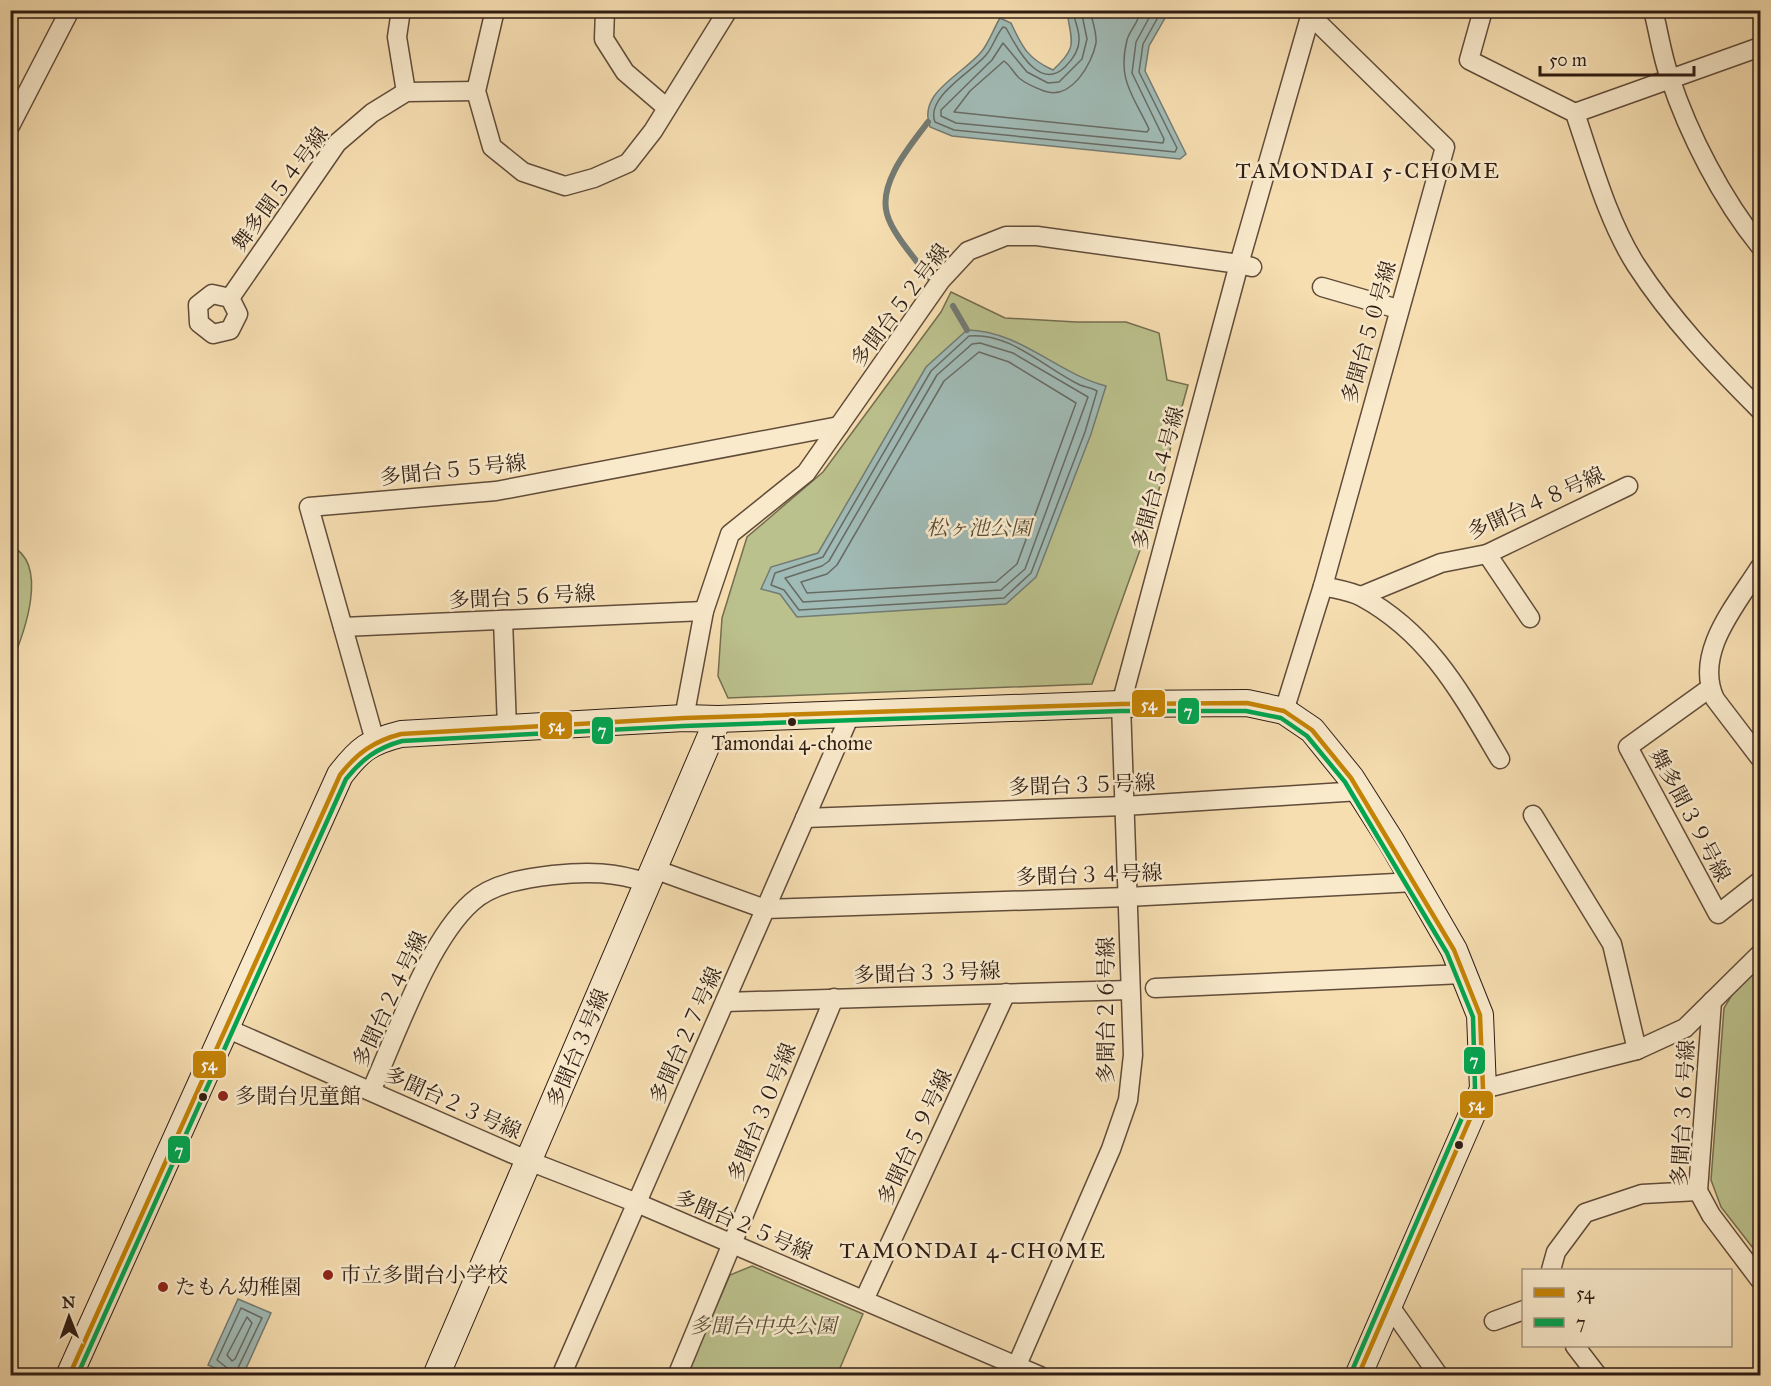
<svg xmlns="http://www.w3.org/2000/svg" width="1771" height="1386" viewBox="0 0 1771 1386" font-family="'IM FELL Great Primer','Noto Serif JP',serif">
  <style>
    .green { fill: #bbc18d; stroke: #756e50; stroke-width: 1.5 }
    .water { fill: #a0bab5; stroke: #737b74; stroke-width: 1.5 }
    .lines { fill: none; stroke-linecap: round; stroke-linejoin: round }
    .shore { stroke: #686b64; stroke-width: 1.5 }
    .stream { stroke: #737b74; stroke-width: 6 }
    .street-casing { stroke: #614c3a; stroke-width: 21 }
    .secondary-casing { stroke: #2f1c13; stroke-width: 28 }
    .street { stroke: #f9eacc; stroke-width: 18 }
    .secondary { stroke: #f9eacc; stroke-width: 26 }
    .bus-1-casing { stroke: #f9eacc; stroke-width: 9 }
    .bus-2-casing { stroke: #f9eacc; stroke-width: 9 }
    .bus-1 { stroke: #c58405; stroke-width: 4.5 }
    .bus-2 { stroke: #00a651; stroke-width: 4.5 }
    .bus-dot { fill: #2f1c13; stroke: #f9eacc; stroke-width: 2 }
    .poi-dot { fill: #8f2418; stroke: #f9eacc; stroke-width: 2 }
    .labels { text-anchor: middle; stroke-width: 5; stroke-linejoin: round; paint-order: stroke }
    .bus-label { font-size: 20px; fill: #2f1c13; stroke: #f9eacc }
    .street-label { font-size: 21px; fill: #2f1c13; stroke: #f9eacc }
    .park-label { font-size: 21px; font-style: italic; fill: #594e38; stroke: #f9eacc }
    .poi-label { font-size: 21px; fill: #2f1c13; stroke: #f9eacc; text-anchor: start }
    .neighbourhood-label { font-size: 22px; letter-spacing: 1.5px; fill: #2f1c13; stroke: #f9eacc }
    .line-badge { stroke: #f9eacc; stroke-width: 2 }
    .badge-label { font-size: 16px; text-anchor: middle; font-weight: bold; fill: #fff }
  </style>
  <rect width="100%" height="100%" fill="#f6deb1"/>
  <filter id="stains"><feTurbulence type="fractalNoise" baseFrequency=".00333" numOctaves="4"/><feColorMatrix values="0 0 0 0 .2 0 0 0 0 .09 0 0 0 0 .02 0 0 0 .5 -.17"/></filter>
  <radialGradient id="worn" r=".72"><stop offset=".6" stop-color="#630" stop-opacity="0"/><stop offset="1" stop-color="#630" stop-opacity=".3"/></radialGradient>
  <g class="green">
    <polygon points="951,292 1005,318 1076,322 1126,322 1159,333 1167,380 1188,385 1150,522 1092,684 728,698 718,676 722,618 747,537 823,472 941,312"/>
    <path d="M11,546C50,564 24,634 11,664Z"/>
    <polygon points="1760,963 1760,1257 1721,1207 1711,1180 1724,1008 1739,983"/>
    <polygon points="752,1266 863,1314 837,1375 686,1376 730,1275"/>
  </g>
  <g class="water">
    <path d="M1067,11H1161L1165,18L1149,46L1145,71L1186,154L1180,159L952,136L930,127C917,92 963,75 982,51C989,42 994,28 1000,18L1011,23C1022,47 1028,59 1053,70C1079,46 1071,42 1067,11Z"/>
    <path d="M967,330C1021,331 1056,373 1106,386L1091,434L1036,577L1006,604L797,617L780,594L761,589L771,567L818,553L926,367Z"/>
    <polygon points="238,1299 271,1313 243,1375 232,1375 208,1365"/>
  </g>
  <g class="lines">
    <g class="shore">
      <path d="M1073,10C1074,20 1079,29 1079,38C1080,50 1073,59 1065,67C1039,92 1017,48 1006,28L1003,27C996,35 993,47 986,55C972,72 925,97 935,122L954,130L1175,152L1177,148L1139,72L1143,44L1157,19L1156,10"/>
      <polyline points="1081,10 1087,39 1082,59 1059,82 1048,83 1027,72 1003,43 992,60 941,110 941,116 956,123 1163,143 1164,139 1132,73 1136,42 1149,18 1148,10"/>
      <path d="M1090,10C1092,21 1097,32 1096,43C1092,64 1071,101 1044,91C1036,88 1025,83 1019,78C1013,72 1010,65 1004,61L970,91L954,112L1147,132L1149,129C1133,95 1117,80 1127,40C1130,29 1140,22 1139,10"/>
      <path d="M969,336C1010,332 1045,368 1080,385C1085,387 1092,388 1097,391L1085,432L1031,573L1004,598L799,610L784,590L771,585L775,573L823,557L931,371Z"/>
      <polygon points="980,343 1013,353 1088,397 1025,569 1001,590 803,602 785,578 822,566 829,561 937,375 972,344"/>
      <polygon points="979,352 1009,362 1076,403 1017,564 996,582 807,593 801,582 827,574 837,565 944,381"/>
      <polygon points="241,1308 262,1318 235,1374 217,1360"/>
      <polygon points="247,1317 252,1323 235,1359 232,1361 227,1355"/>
    </g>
    <g class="stream">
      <path d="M928,122C911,145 878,182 887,214C892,234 919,263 931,280"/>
      <polyline points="953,306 967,330"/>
    </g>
    <defs>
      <g id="street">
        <polyline points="401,10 397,37 406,92"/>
        <polyline points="495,10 476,91 492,147 523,172 565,186 594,178 628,163 653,131 728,10"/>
        <polyline points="605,10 604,39 625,72 667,108"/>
        <path d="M1483,10L1469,60L1575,113C1592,163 1608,221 1636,265C1671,319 1715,365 1760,410"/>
        <path d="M1653,10C1659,33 1662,57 1670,78C1689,135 1722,199 1760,246"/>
        <polyline points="1575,113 1760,47"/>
        <polyline points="10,126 70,10"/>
        <polyline points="1322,287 1398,309"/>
        <polygon points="212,294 230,298 238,314 230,330 213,334 199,323 198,305"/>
        <polyline points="230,298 337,143 372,113 406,92 476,91"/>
        <polyline points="1487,554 1530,618"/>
        <path d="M1760,567C1737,604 1693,653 1715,699L1760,758"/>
        <path d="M1323,586C1335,589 1351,591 1362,597C1430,634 1462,695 1500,759"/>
        <polyline points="1361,596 1441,563 1487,554 1628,486"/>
        <polyline points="503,620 507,728"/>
        <polyline points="343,627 704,611"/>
        <polyline points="1710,688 1628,747 1718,914 1760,881"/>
        <polyline points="1284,711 1323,586 1445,147 1305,10"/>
        <polyline points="684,718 704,611 730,534 806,473 941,280 968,251 1006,236 1037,236 1239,264 1312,10"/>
        <polyline points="375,741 309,507 496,491 839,426"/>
        <polyline points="1533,815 1612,944 1637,1050"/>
        <polyline points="805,818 1124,806 1360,791"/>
        <polyline points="654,869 765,909 1127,897 1415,882"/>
        <polyline points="1155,988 1463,974"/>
        <polyline points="1712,1001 1698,1191 1711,1215 1760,1280"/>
        <polyline points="725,1002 1130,990"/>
        <polyline points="226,1028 529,1161 637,1203 1040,1376"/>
        <polyline points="1483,1089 1637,1050 1685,1028 1760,954"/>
        <path d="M371,1091C396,1036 428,941 472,902C493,883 527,878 553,875C588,871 615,872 648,883"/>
        <polyline points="1551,1270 1556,1252 1585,1213 1642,1194 1698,1191"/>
        <polyline points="864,1300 1006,993"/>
        <polyline points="1389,1305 1439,1376"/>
        <polyline points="1494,1321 1524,1310"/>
        <polyline points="1575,1346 1598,1376"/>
        <polyline points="1017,1365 1111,1149 1128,1100 1133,1055 1121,704 1239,264 1252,267"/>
        <polyline points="561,1376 851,713"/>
        <polyline points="677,1376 834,998"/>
      </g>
      <g id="secondary">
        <path d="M69,1376L340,775C360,749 369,742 401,734L684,718L718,719L1121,704L1247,703L1284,711L1312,730L1351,778L1391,841L1454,950L1480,1015L1483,1089L1358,1376"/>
        <polyline points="436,1376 718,719"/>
      </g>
    </defs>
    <use href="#street" class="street-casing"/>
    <use href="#secondary" class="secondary-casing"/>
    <use href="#street" class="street"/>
    <use href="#secondary" class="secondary"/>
    <defs>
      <path id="bus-1" d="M69,1376L340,775C357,753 374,741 401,734L684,718L1121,704L1247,703L1284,711L1312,730L1351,778L1454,950L1480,1015L1483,1089L1358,1376"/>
      <path id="bus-2" d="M77,1376L346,779C362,759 377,748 402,741L684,726L1121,711H1246L1281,718L1307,736L1345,782L1447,953L1473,1017L1475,1088L1351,1373"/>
    </defs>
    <use href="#bus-1" class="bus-1-casing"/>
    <use href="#bus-2" class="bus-2-casing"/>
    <use href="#bus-1" class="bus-1"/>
    <use href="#bus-2" class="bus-2"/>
  </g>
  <g class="bus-dot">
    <circle cx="792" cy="722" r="5"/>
    <circle cx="203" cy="1097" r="5"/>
    <circle cx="1459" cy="1145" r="5"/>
  </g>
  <g class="poi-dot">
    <circle cx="223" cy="1096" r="6"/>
    <circle cx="328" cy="1275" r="6"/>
    <circle cx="163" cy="1287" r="6"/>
  </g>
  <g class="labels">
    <g class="bus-label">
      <text x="792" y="750">Tamondai 4-chome</text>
    </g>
    <g class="street-label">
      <text transform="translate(280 189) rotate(-54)" y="7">舞多聞５４号線</text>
      <text transform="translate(900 305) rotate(-53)" y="7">多聞台５２号線</text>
      <text transform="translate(1369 332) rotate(-74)" y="7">多聞台５０号線</text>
      <text transform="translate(453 470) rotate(-6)" y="7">多聞台５５号線</text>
      <text transform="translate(1158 478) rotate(-75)" y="7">多聞台５４号線</text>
      <text transform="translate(1536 503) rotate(-24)" y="7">多聞台４８号線</text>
      <text transform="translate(522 597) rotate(-3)" y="7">多聞台５６号線</text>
      <text transform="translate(1082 785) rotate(-2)" y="7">多聞台３５号線</text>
      <text transform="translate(1690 815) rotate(62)" y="7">舞多聞３９号線</text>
      <text transform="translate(1089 875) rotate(-2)" y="7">多聞台３４号線</text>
      <text transform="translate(927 973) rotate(-2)" y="7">多聞台３３号線</text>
      <text transform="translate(390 999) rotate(-65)" y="7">多聞台２４号線</text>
      <text transform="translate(1106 1010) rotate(-90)" y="7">多聞台２６号線</text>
      <text transform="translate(686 1035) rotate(-66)" y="7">多聞台２７号線</text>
      <text transform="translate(578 1048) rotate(-67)" y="7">多聞台３号線</text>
      <text transform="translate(453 1103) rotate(24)" y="7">多聞台２３号線</text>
      <text transform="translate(762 1112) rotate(-68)" y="7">多聞台３０号線</text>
      <text transform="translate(1683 1113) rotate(-87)" y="7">多聞台３６号線</text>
      <text transform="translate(915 1137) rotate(-65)" y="7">多聞台５９号線</text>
      <text transform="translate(744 1225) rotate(23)" y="7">多聞台２５号線</text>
    </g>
    <g class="park-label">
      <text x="979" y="535">松ヶ池公園</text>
      <text x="763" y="1333">多聞台中央公園</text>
    </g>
    <g class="poi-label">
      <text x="235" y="1103">多聞台児童館</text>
      <text x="340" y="1282">市立多聞台小学校</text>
      <text x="175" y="1294">たもん幼稚園</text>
    </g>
    <g class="neighbourhood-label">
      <text x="1368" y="178">TAMONDAI 5-CHOME</text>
      <text x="973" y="1258">TAMONDAI 4-CHOME</text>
    </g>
  </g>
  <g class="line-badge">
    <rect x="1131" y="689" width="35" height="29" rx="6" fill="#c58405"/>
    <rect x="1177" y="697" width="23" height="28" rx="6" fill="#00a651"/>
    <rect x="539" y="711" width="34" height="29" rx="6" fill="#c58405"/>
    <rect x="591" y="716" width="23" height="29" rx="6" fill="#00a651"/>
    <rect x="1463" y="1046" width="23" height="29" rx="6" fill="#00a651"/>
    <rect x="192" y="1050" width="35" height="29" rx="6" fill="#c58405"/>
    <rect x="1459" y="1090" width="35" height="29" rx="6" fill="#c58405"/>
    <rect x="167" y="1135" width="24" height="29" rx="6" fill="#00a651"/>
  </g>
  <g class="badge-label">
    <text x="1149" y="710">54</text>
    <text x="1188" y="717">7</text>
    <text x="556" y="731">54</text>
    <text x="602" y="736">7</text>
    <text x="1474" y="1066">7</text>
    <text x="209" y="1070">54</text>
    <text x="1476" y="1110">54</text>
    <text x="179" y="1156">7</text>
  </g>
  <rect width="1771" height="1386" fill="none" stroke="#f6deb1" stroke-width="36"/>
  <rect x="12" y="12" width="1747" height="1362" fill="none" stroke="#2f1c13" stroke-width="3"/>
  <rect x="18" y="18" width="1735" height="1350" fill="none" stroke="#2f1c13" stroke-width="1.5"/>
  <rect x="1522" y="1269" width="210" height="78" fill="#f9eacc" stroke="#a89882" stroke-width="1.5"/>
  <rect x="1534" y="1288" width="30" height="9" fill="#c58405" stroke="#a89882" stroke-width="1.5"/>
  <text x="1576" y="1299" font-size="18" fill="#2f1c13">54</text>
  <rect x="1534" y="1318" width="30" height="9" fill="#00a651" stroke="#a89882" stroke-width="1.5"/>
  <text x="1576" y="1329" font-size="18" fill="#2f1c13">7</text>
  <g transform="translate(69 1317) rotate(359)" stroke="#f9eacc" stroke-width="4.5" paint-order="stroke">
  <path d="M0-4.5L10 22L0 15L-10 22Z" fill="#2f1c13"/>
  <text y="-9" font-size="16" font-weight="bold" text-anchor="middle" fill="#2f1c13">N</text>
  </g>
  <path d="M1540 66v9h154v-9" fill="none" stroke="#2f1c13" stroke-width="3"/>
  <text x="1549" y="66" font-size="18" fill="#2f1c13" stroke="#f9eacc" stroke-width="4.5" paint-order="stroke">50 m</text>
  <rect width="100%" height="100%" filter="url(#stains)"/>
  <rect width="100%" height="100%" fill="url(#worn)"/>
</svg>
